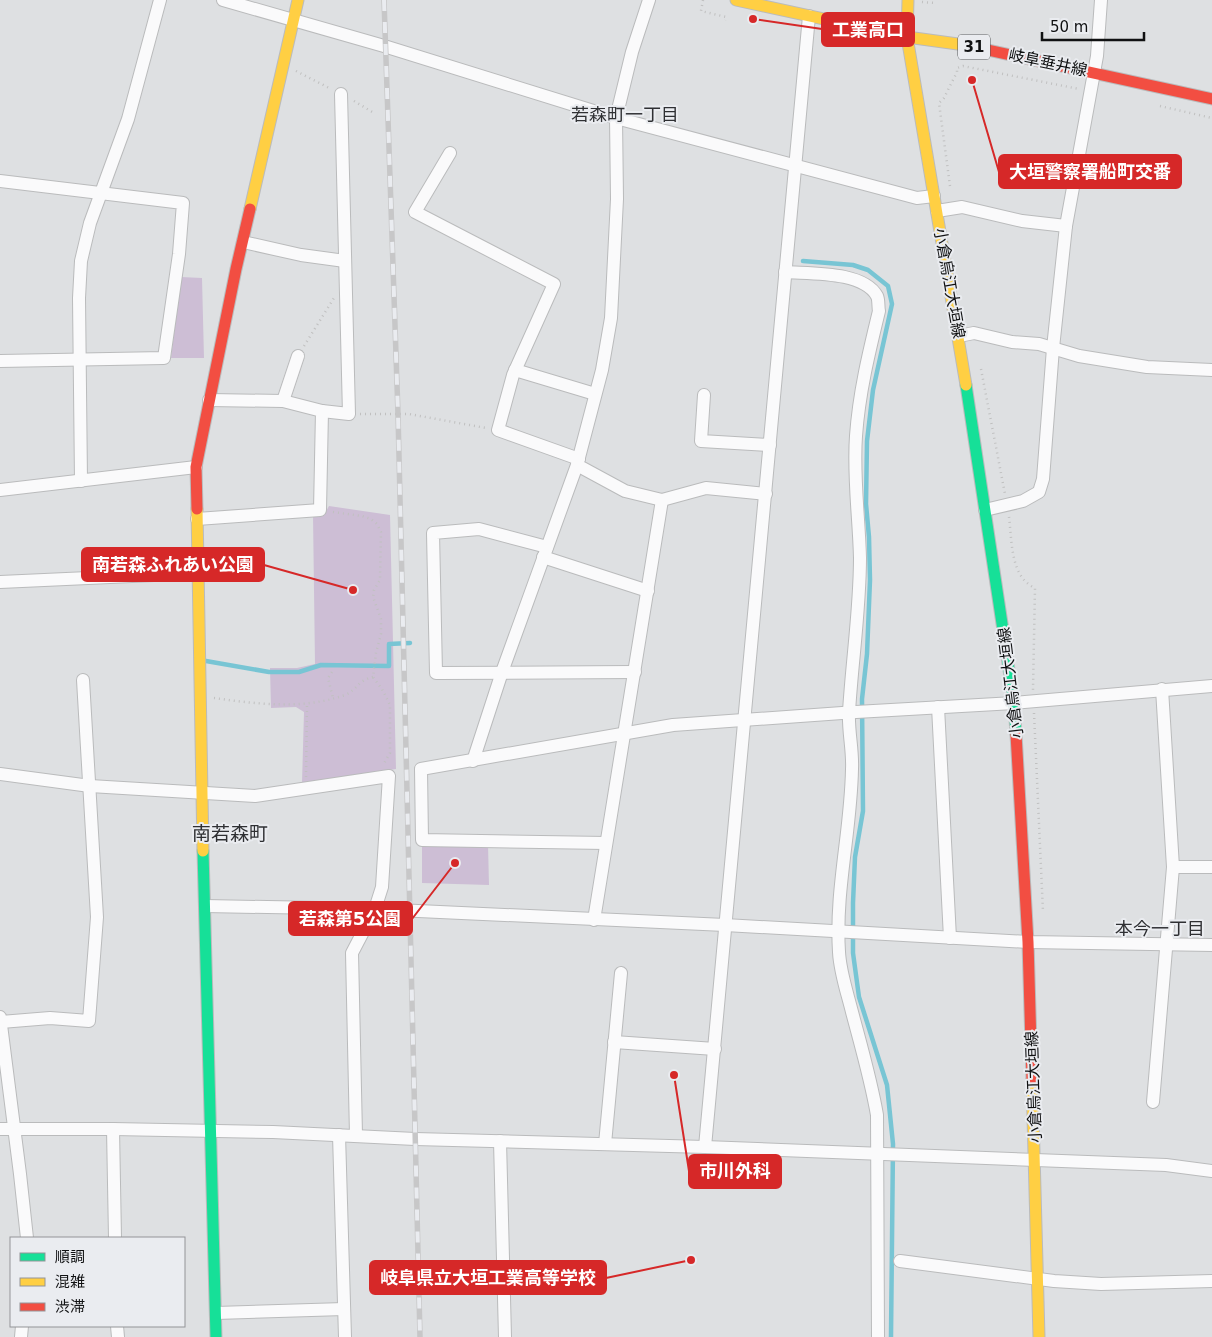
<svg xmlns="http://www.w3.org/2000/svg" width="1212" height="1337" viewBox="0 0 1212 1337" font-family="'DejaVu Sans','Noto Sans JP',sans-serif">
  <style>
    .green { fill: #cdbed5 }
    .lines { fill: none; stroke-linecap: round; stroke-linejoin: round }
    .stream { stroke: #78c5d4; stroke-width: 4.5 }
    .street-casing { stroke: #babbbc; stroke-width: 14 }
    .fast-casing { stroke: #babbbc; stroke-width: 13 }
    .slow-casing { stroke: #babbbc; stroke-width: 13 }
    .jam-casing { stroke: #babbbc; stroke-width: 13 }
    .path { stroke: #c0c0c0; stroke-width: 2.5; stroke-dasharray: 1 4; stroke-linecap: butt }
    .street { stroke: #fafafb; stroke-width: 12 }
    .fast { stroke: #16e098; stroke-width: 11 }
    .slow { stroke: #ffcf43; stroke-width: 11 }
    .jam { stroke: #f24e42; stroke-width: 11 }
    .rail-casing { stroke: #c7c7c8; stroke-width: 5.5 }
    .rail { stroke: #eaecf0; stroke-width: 4; stroke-dasharray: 11; stroke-linecap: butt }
    .labels { text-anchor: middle; stroke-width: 4; stroke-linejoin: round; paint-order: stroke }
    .shield { fill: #eaecf0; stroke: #515355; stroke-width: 1 }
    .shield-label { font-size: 15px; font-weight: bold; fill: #101112 }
    .street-label { font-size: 16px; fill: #101112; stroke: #eaecf0 }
    .neighbourhood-label { font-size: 18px; fill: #2f3033; stroke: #eaecf0 }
    .quarter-label { font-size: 19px; fill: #2f3033; stroke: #eaecf0 }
    .leader { fill: none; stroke: #d62828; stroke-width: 2 }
    .callout-dot { fill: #d62828; stroke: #eaecf0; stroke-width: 2 }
    .callout { fill: #d62828; stroke: #d62828; stroke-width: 2 }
    .callout-label { font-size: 18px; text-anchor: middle; font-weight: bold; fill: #fff }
  </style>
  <rect width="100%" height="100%" fill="#dee0e2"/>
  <g class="green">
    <polygon points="181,277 202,278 204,358 171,358"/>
    <polygon points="329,506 390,515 396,769 302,783 304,712 296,707 271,708 270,668 297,668 315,664 313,515 324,515"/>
    <polygon points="422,843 488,844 489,885 422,883"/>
  </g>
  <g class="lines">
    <g class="stream">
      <polyline points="803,261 853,265 868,270 888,286 892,304 873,390 867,441 866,504 869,537 870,580 867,654 862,699 863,811 855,857 853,903 853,953 859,997 887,1085 893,1144 891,1337"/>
      <polyline points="206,661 269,672 299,672 321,665 389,666 389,644 410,643"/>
    </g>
    <defs>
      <g id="street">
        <polyline points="223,0 384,46 616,118 917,198 934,196"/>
        <polyline points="450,153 415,212 554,284 513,375 498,430 579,459"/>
        <polyline points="0,181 183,203 179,254 164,358 0,361"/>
        <polyline points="937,211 962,207 1022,221 1066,226"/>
        <polyline points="243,242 301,255 345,261"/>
        <path d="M785,272C811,274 863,271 877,296C879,300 878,307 879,311C869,352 859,393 856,436C853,476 859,517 860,558C860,609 852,661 849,712C848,731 853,750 852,769C851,831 835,890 839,952C840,972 847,992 852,1012C861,1046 871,1080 877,1115L878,1337"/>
        <polyline points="959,336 974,333 1012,342 1039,344 1079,356 1147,367 1212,370"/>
        <polyline points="515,370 595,394"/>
        <polyline points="704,395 701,441 770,445"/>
        <polyline points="283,401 298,356"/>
        <polyline points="322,411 349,414 341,94"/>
        <polyline points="577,465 625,491 662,500 706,488 766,494"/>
        <polyline points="81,481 79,298 81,261 90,223 128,119 160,0"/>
        <polyline points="0,490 196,467"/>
        <polyline points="985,510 1023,501 1039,492 1043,479 1053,348 1066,226 1097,56 1101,0"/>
        <polyline points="197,519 320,510 322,411 283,401 209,400"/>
        <polyline points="547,547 479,529 433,533 436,673 635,672"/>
        <polyline points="543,557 648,591"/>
        <polyline points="0,582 198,573"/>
        <polyline points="938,707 950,938"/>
        <polyline points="473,761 502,672 577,465 602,370 611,318 617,199 616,118 632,52 649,0"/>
        <polyline points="0,774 90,786 255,796 389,776 382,887 375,909 352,953 356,1135"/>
        <polyline points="606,843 422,840 421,769 673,725 856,712 1014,703 1212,686"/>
        <polyline points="1173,867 1212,867"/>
        <polyline points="205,906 375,909 725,925 1028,942 1212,945"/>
        <polyline points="594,920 662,500"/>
        <polyline points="0,1017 20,1174 27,1238"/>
        <polyline points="1,1022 50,1018 89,1021 97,917 83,680"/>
        <polyline points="614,1042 715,1049"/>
        <polyline points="1153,1102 1173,867 1162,689"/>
        <polyline points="0,1129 113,1129 273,1132 415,1139 705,1147 1166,1165 1212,1171"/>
        <polyline points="113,1129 115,1238"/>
        <polyline points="339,1135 345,1337"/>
        <polyline points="500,1141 505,1337"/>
        <polyline points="605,1144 621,973"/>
        <polyline points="705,1147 809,16"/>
        <polyline points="900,1261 1054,1281 1101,1284 1212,1281"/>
        <polyline points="216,1313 344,1309"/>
        <polyline points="117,1326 118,1337"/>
        <polyline points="21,1337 22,1326"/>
      </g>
      <g id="fast">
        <polyline points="966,385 1014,703 1016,734"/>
        <polyline points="203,851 216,1337"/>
      </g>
      <g id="slow">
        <polyline points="736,0 907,37 965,45"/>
        <polyline points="908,0 907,37 966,385"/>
        <polyline points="250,209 298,0"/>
        <polyline points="197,509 203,851"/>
        <polyline points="1032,1080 1039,1337"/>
      </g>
      <g id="jam">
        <polyline points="965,45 1212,99"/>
        <polyline points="197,509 196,467 236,269 250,209"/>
        <polyline points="1016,734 1028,942 1032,1080"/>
      </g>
    </defs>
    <use href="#street" class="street-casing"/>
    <use href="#fast" class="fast-casing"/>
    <use href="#slow" class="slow-casing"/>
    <use href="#jam" class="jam-casing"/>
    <g class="path">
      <polyline points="703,0 701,11 726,17 725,20"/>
      <polyline points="922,2 935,3"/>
      <polyline points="296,71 331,89"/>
      <polyline points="354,101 374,113"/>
      <polyline points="1160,106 1212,118"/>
      <polyline points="950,186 939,103 944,98 957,72 957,68 963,66 1079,89"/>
      <polyline points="304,346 334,298"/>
      <polyline points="981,369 1005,494"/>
      <polyline points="360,414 409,414 486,428"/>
      <polyline points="333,512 362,516 371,519 377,524 381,532 380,580 374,590 373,597 381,619 381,634 376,653 373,677 382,689 390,705 390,753 383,765"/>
      <path d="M1009,517C1012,540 1010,577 1035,588L1033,690"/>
      <polyline points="332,672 328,678 333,698"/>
      <path d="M214,698C257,704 303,710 345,695C356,691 358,680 373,677"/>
      <polyline points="1034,713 1043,912"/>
      <polyline points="306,777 307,704"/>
    </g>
    <use href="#street" class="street"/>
    <use href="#fast" class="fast"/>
    <use href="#slow" class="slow"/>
    <use href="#jam" class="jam"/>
    <defs>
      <polyline id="rail" points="384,0 398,414 420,1337"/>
    </defs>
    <use href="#rail" class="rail-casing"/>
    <use href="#rail" class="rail"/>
  </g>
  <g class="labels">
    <rect class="shield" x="958" y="34.5" width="32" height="25" rx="4"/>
    <g class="shield-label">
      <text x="974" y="52">31</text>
    </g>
    <g class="street-label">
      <text transform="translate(1048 62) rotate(12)" y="6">岐阜垂井線</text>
      <text transform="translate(950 283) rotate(80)" y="6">小倉烏江大垣線</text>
      <text transform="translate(1010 683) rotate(-97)" y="6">小倉烏江大垣線</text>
      <text transform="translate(1033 1087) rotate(-92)" y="6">小倉烏江大垣線</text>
    </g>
    <g class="neighbourhood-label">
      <text x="625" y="121">若森町一丁目</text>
      <text x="1160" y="935">本今一丁目</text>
    </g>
    <g class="quarter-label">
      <text x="230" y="840">南若森町</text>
    </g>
  </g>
  <path class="leader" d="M753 19L822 29M972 80L999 172M353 590L264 565M455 863L412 919M674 1075L689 1171M691 1260L606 1278"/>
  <g class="callout-dot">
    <circle cx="753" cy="19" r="5"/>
    <circle cx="972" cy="80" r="5"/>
    <circle cx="353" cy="590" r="5"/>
    <circle cx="455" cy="863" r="5"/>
    <circle cx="674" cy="1075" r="5"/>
    <circle cx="691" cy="1260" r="5"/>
  </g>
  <g class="callout">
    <rect x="822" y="13" width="92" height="33" rx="5"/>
    <rect x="999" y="155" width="182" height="33" rx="5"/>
    <rect x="82" y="548" width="182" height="33" rx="5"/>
    <rect x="289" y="902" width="123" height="33" rx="5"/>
    <rect x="689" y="1155" width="92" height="33" rx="5"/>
    <rect x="370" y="1261" width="236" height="33" rx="5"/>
  </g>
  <g class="callout-label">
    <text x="868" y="36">工業高口</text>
    <text x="1090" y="178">大垣警察署船町交番</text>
    <text x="173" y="571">南若森ふれあい公園</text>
    <text x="350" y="925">若森第5公園</text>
    <text x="735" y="1177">市川外科</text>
    <text x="488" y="1284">岐阜県立大垣工業高等学校</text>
  </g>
  <rect x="10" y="1237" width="175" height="90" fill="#eaecf0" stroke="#939497"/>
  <rect x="20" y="1253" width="25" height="8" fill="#16e098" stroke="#939497"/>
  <text x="55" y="1262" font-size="15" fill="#101112">順調</text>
  <rect x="20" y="1278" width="25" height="8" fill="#ffcf43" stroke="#939497"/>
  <text x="55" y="1287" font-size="15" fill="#101112">混雑</text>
  <rect x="20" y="1303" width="25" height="8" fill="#f24e42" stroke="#939497"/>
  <text x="55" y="1312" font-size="15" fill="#101112">渋滞</text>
  <path d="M1042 32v8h102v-8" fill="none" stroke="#101112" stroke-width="2.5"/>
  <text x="1050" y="32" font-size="15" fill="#101112" stroke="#eaecf0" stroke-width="4" paint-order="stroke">50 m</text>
</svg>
